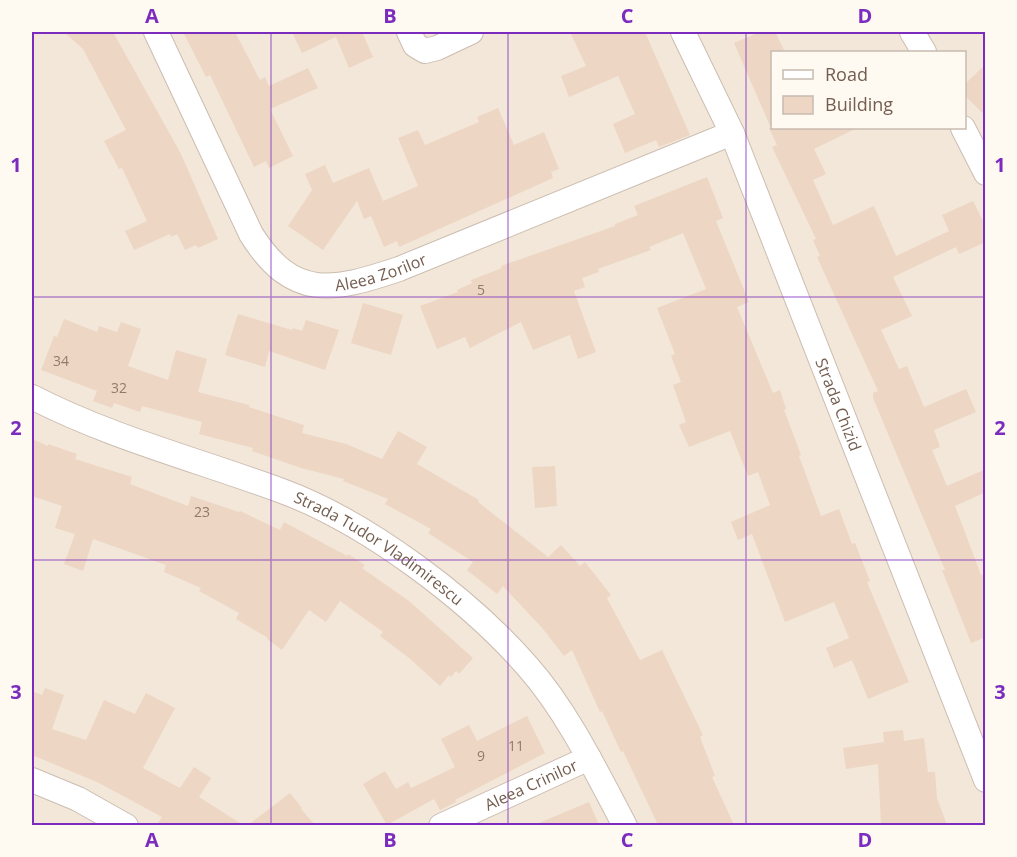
<svg xmlns="http://www.w3.org/2000/svg" width="1017" height="857" viewBox="0 0 1017 857" font-family="'Open Sans',sans-serif">
  <style>
    .residential { fill: #f2e7d9; fill-rule: evenodd }
    .building { fill: #eed6c4 }
    .lines { fill: none; stroke-linecap: round; stroke-linejoin: round }
    .minor-casing { stroke: #ccbdb1; stroke-width: 26 }
    .minor { stroke: #fff; stroke-width: 24 }
    .grid { fill: none; stroke: #7b2cbf; stroke-width: 1.5; stroke-opacity: 0.55 }
    .labels { text-anchor: middle; stroke-width: 4.5; stroke-linejoin: round; paint-order: stroke }
    .number-label { font-size: 14px; fill: #927b6c }
    .street-label { font-size: 16px; fill: #745d4f; stroke: #fef9f1 }
    .neatline { fill: none; stroke: #7b2cbf; stroke-width: 2 }
    .grid-label { font-size: 20px; text-anchor: middle; font-weight: bold; fill: #7b2cbf }
  </style>
  <rect width="100%" height="100%" fill="#fbf5ea"/>
  <path class="residential" d="M32,32H985V825H32ZM772,52H964V128H772Z"/>
  <g class="building">
    <polygon points="64,32 113,32 181,154 218,239 198,248 196,245 185,250 177,234 171,237 170,234 134,250 125,231 147,221 122,168 119,169 104,141 126,130 83,49"/>
    <polygon points="183,32 235,32 260,80 265,77 269,86 308,68 318,88 270,109 293,156 269,168 266,161 254,167 210,75 206,77"/>
    <polygon points="292,32 362,32 373,57 349,68 336,37 302,53"/>
    <polygon points="570,32 645,32 690,135 659,147 656,140 625,153 613,124 635,114 618,76 569,97 561,76 586,66"/>
    <polygon points="760,32 775,32 785,52 772,52 772,128 857,128 814,149 826,174 813,180 833,225 874,206 896,256 949,231 942,215 973,201 986,227 986,242 959,254 956,247 893,277 912,316 881,330 899,369 907,366 924,407 966,389 976,412 934,430 940,447 932,450 947,486 986,469 986,492 955,506 981,575 986,574 986,637 971,643 942,570 945,570 873,398 873,393 878,391 817,257 820,256 813,240 816,239 772,147 777,145 769,128 771,128 734,43"/>
    <polygon points="986,64 986,116 964,95 964,85"/>
    <polygon points="498,108 514,145 544,132 559,169 551,172 553,178 399,247 397,241 384,247 371,216 364,219 357,201 323,250 288,226 312,190 305,174 325,165 333,183 369,168 383,201 418,186 398,138 418,130 425,145 479,122 477,117"/>
    <polygon points="707,177 723,218 716,221 749,302 737,307 773,393 780,390 786,409 784,410 801,455 799,456 821,516 839,509 852,544 855,543 870,581 867,582 909,682 868,699 852,660 834,668 826,648 849,638 834,602 785,622 752,534 738,540 731,522 770,505 758,472 748,476 730,431 689,447 679,425 686,422 673,385 681,382 671,356 675,354 657,308 706,289 683,233 649,247 651,250 598,269 599,272 582,278 585,287 574,291 596,352 578,359 570,335 533,350 521,322 470,348 465,337 437,349 420,306 458,292 457,290 472,283 471,280 502,268 501,266 615,226 615,224 638,215 634,206"/>
    <polygon points="363,303 403,315 391,355 351,343"/>
    <polygon points="238,314 292,330 293,328 302,331 306,320 339,330 325,370 269,351 265,367 225,355"/>
    <polygon points="64,319 97,332 99,326 117,332 121,322 141,329 128,366 168,380 176,350 207,359 198,392 249,405 249,407 304,425 302,433 346,444 382,459 398,431 427,447 417,464 479,500 478,502 548,557 561,545 580,566 585,562 611,595 607,598 640,660 662,650 703,735 700,737 715,776 712,777 734,825 658,825 623,751 621,752 602,711 600,712 572,650 564,656 543,629 503,586 497,594 467,570 473,562 428,533 431,529 385,504 388,499 343,481 344,479 301,468 252,451 253,448 199,434 202,422 142,406 140,412 114,403 112,408 93,401 97,391 41,370 54,336 57,337"/>
    <polygon points="32,439 48,446 48,444 77,454 75,459 132,477 130,484 188,506 191,496 239,512 240,511 280,530 284,522 347,556 348,554 365,565 362,568 409,601 473,658 459,674 456,671 451,677 449,675 440,686 409,658 380,636 383,632 340,601 326,622 309,610 282,650 267,639 268,638 236,619 239,613 199,591 201,588 164,572 166,565 93,539 83,571 64,564 75,534 55,528 62,506 32,496"/>
    <polygon points="555,466 557,506 535,508 532,467"/>
    <polygon points="45,688 64,695 52,729 86,740 104,700 135,714 146,693 175,708 143,768 180,788 194,767 211,778 199,797 243,825 157,825 162,817 99,783 32,755 32,691 42,695"/>
    <polygon points="527,716 545,753 455,800 456,802 440,810 434,799 387,825 363,784 385,771 396,789 408,782 411,788 455,767 441,739 469,725 477,741"/>
    <polygon points="903,730 904,741 924,738 928,772 935,772 937,798 947,825 881,825 878,764 846,769 843,748 884,742 883,732"/>
    <polygon points="290,793 302,808 301,809 315,825 248,825"/>
    <polygon points="589,802 599,825 534,825"/>
  </g>
  <g class="lines">
    <defs>
      <g id="minor">
        <path id="s1" d="M156,32L251,234C293,301 333,291 399,269L732,133"/>
        <polyline points="409,32 415,45 425,51 437,48 471,32"/>
        <path id="s2" d="M683,32L732,133L986,780"/>
        <polyline points="912,32 924,52"/>
        <polyline points="963,128 986,173"/>
        <path id="s3" d="M32,397C112,438 198,460 282,491C366,522 469,599 528,667C567,711 597,773 625,826"/>
        <polyline points="32,780 78,799 126,826"/>
        <path id="s4" d="M441,826L589,758"/>
      </g>
    </defs>
    <use href="#minor" class="minor-casing"/>
    <use href="#minor" class="minor"/>
  </g>
  <path class="grid" d="M271,32V826M508,32V826M746,32V826M32,297H986M32,560H986"/>
  <g class="labels">
    <g class="number-label">
      <text x="481" y="295">5</text>
      <text x="61" y="366">34</text>
      <text x="119" y="393">32</text>
      <text x="202" y="517">23</text>
      <text x="516" y="751">11</text>
      <text x="481" y="761">9</text>
    </g>
    <g class="street-label">
      <text dy="6" stroke="none"><textPath href="#s1" startOffset="375">Aleea Zorilor</textPath></text>
      <text dy="6" stroke="none"><textPath href="#s2" startOffset="404">Strada Chizid</textPath></text>
      <text dy="6" stroke="none"><textPath href="#s3" startOffset="380">Strada Tudor Vladimirescu</textPath></text>
      <text dy="6" stroke="none"><textPath href="#s4" startOffset="99">Aleea Crinilor</textPath></text>
    </g>
  </g>
  <rect width="1017" height="857" fill="none" stroke="#fef9f1" stroke-width="66"/>
  <rect x="771" y="51" width="195" height="78" fill="#fef9f1" stroke="#c7bbb0" stroke-width="1.5"/>
  <rect x="783" y="70" width="30" height="9" fill="#ffffff" stroke="#c7bbb0" stroke-width="1.5"/>
  <text x="825" y="81" font-size="18" fill="#745d4f">Road</text>
  <rect x="783" y="96" width="30" height="18" fill="#eed6c4" stroke="#c7bbb0" stroke-width="1.5"/>
  <text x="825" y="111" font-size="18" fill="#745d4f">Building</text>
  <rect x="33" y="33" width="951" height="791" class="neatline"/>
  <g class="grid-label">
    <text x="152" y="23">A</text>
    <text x="390" y="23">B</text>
    <text x="627" y="23">C</text>
    <text x="865" y="23">D</text>
    <text x="16" y="172">1</text>
    <text x="1000" y="172">1</text>
    <text x="16" y="435">2</text>
    <text x="1000" y="435">2</text>
    <text x="16" y="699">3</text>
    <text x="1000" y="699">3</text>
    <text x="152" y="847">A</text>
    <text x="390" y="847">B</text>
    <text x="627" y="847">C</text>
    <text x="865" y="847">D</text>
  </g>
</svg>
